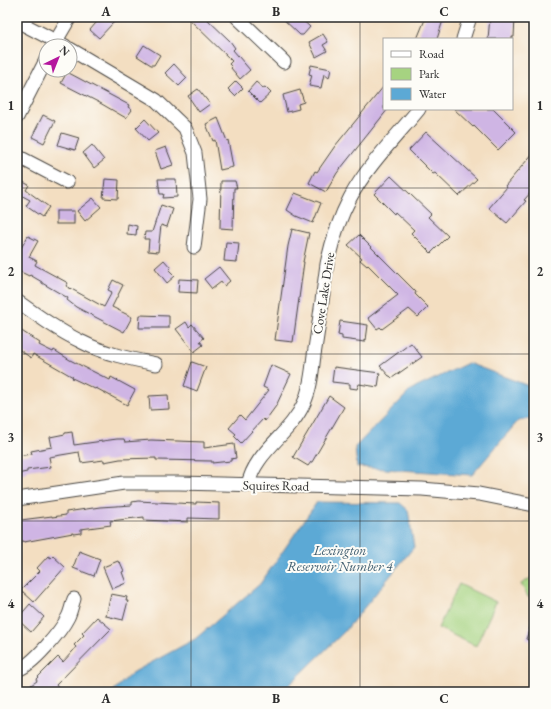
<svg xmlns="http://www.w3.org/2000/svg" width="551" height="709" viewBox="0 0 551 709" font-family="'EB Garamond',serif">
  <style>
    .green { fill: #a6d381; stroke: #687f56 }
    .water { fill: #5ca9d5; stroke: #446a80 }
    .building { fill: #cfb5e4 }
    .lines { fill: none; stroke-linecap: round; stroke-linejoin: round }
    .minor-casing { stroke: #494642; stroke-width: 15 }
    .minor { stroke: #fff; stroke-width: 13 }
    .grid { fill: none; stroke: #2b2b2b; stroke-width: 1; stroke-opacity: 0.55 }
    .labels { text-anchor: middle; stroke-width: 4; stroke-linejoin: round; paint-order: stroke }
    .street-label { font-size: 13px; fill: #2b2b2b; stroke: #fdfcf7 }
    .water-label { font-size: 14px; font-style: italic; fill: #3f5d6f; stroke: #fdfcf7 }
    .neatline { fill: none; stroke: #2b2b2b; stroke-width: 1.5 }
    .grid-label { font-size: 13px; text-anchor: middle; font-weight: bold; fill: #2b2b2b }
  </style>
  <rect width="100%" height="100%" fill="#fdfcf7"/>
  <filter id="ink" filterUnits="userSpaceOnUse"><feTurbulence type="fractalNoise" baseFrequency=".025" numOctaves="2"/><feDisplacementMap in="SourceGraphic" scale="8" xChannelSelector="R" yChannelSelector="G"/><feConvolveMatrix kernelMatrix="1 2 1 2 8 2 1 2 1" color-interpolation-filters="sRGB"/></filter>
  <filter id="wash" filterUnits="userSpaceOnUse"><feTurbulence type="fractalNoise" baseFrequency=".012" numOctaves="4" result="noise"/><feDisplacementMap in="SourceGraphic" scale="16" xChannelSelector="R" yChannelSelector="G"/><feGaussianBlur stdDeviation="0.9" result="paint"/><feColorMatrix in="noise" values="0 0 0 0 0 0 0 0 0 0 0 0 0 0 0 0 0 1.4 0 .05"/><feComposite in="paint" operator="in"/></filter>
  <g filter="url(#wash)">
    <rect width="100%" height="100%" fill="#f3dec1"/>
    <g class="green">
      <polygon points="534,576 534,595 528,597 521,584"/>
      <polygon points="459,584 496,602 476,646 438,628"/>
    </g>
    <g class="water">
      <polygon points="468,363 534,388 534,418 518,421 472,475 357,467 355,447 411,390"/>
      <polygon points="317,502 400,503 408,510 414,547 345,631 282,692 112,692 132,673 195,639 260,584"/>
    </g>
    <g id="blocks">
      <g class="building">
        <polygon points="101,17 122,17 113,23 99,38 90,30"/>
        <polygon points="187,17 205,17 230,41 235,48 233,50 250,70 240,79 231,68 232,67 229,64 232,61"/>
        <polygon points="281,17 299,17 310,27 303,35 300,35"/>
        <polygon points="426,17 444,17 437,39 417,39"/>
        <polygon points="490,17 515,17 514,37 512,37 512,39 488,39"/>
        <polygon points="323,34 328,42 323,45 327,51 316,57 309,42"/>
        <polygon points="144,45 160,55 154,65 151,65 137,56"/>
        <polygon points="174,64 187,78 179,86 165,73"/>
        <polygon points="311,65 331,69 329,78 324,74 321,88 309,86 312,75 309,74"/>
        <polygon points="67,72 129,105 128,107 132,110 126,118 100,103 61,83"/>
        <polygon points="236,81 243,88 235,96 228,89"/>
        <polygon points="256,82 263,88 265,87 271,93 260,103 248,91"/>
        <polygon points="384,86 384,109 388,109 337,173 326,192 309,183 315,171 317,172 335,146"/>
        <polygon points="198,89 210,104 199,112 188,96"/>
        <polygon points="300,90 304,102 298,104 299,109 287,112 283,95"/>
        <polygon points="454,109 493,109 516,132 498,150 474,126 473,127"/>
        <polygon points="43,115 55,121 44,143 32,137"/>
        <polygon points="218,118 227,141 228,140 233,167 220,170 215,140 213,141 206,124"/>
        <polygon points="145,119 158,133 148,141 136,128"/>
        <polygon points="426,132 477,179 459,196 435,173 433,174 409,150"/>
        <polygon points="62,133 79,138 75,150 58,145"/>
        <polygon points="92,145 104,160 94,168 83,153"/>
        <polygon points="166,147 173,165 161,169 155,151"/>
        <polygon points="534,152 534,189 524,200 526,201 507,223 489,208 507,187 505,186"/>
        <polygon points="391,176 431,214 428,217 448,236 431,253 411,233 414,230 395,212 394,214 374,194"/>
        <polygon points="17,179 29,185 26,190 49,207 42,217 26,206 30,200 17,193"/>
        <polygon points="105,179 119,180 118,199 103,198"/>
        <polygon points="158,179 176,179 177,197 163,198 164,194 160,194"/>
        <polygon points="221,181 235,181 237,188 234,188 233,229 220,228"/>
        <polygon points="295,193 321,203 313,223 296,216 287,210"/>
        <polygon points="93,198 101,207 85,221 77,211"/>
        <polygon points="161,205 173,209 167,227 161,225 158,252 148,251 149,239 144,239 145,232 152,232"/>
        <rect x="56" y="211" width="18" height="13"/>
        <polygon points="128,224 137,226 136,235 127,234"/>
        <polygon points="292,229 309,233 303,262 304,262 293,342 275,340 288,246"/>
        <polygon points="359,235 416,292 415,294 428,307 418,317 409,309 382,329 380,327 377,329 368,318 398,295 368,265 367,266 360,260 362,258 348,245"/>
        <polygon points="28,236 38,241 29,257 37,261 35,265 68,283 66,286 104,307 112,292 108,290 113,280 123,285 112,307 132,317 124,332 76,307 67,300 68,298 42,283 42,282 30,275 29,276 17,270 17,246 21,248"/>
        <polygon points="226,242 239,243 237,262 224,261"/>
        <polygon points="164,260 171,268 169,270 175,276 167,283 155,268"/>
        <polygon points="219,267 230,281 224,286 221,282 212,289 204,279"/>
        <polygon points="179,279 198,280 197,293 178,292"/>
        <polygon points="140,315 169,316 169,328 139,328"/>
        <polygon points="340,321 368,325 366,340 365,339 365,342 342,339 342,336 338,335"/>
        <polygon points="186,322 189,327 192,324 204,338 200,341 203,345 194,352 176,329"/>
        <polygon points="17,328 40,343 39,345 53,352 54,350 70,360 110,380 111,377 135,390 127,405 96,388 95,389 72,378 73,377 33,354 31,358 17,348"/>
        <polygon points="411,343 422,357 392,378 390,376 389,376 380,366"/>
        <polygon points="192,362 206,367 197,391 184,386"/>
        <polygon points="271,365 291,374 276,406 265,421 263,419 241,443 234,436 236,434 229,428 240,415 245,420 269,390 263,387"/>
        <polygon points="334,367 380,373 378,387 359,384 357,389 350,388 350,384 332,382"/>
        <polygon points="168,395 169,409 150,410 149,396"/>
        <polygon points="329,396 344,407 312,462 311,462 308,466 293,457"/>
        <polygon points="72,432 74,445 117,439 124,439 125,442 151,440 204,442 204,448 234,444 236,458 231,459 231,461 212,463 212,461 156,460 156,458 120,459 104,462 104,460 81,463 79,452 49,457 51,467 27,470 27,472 17,474 17,456 32,454 31,451 52,447 50,437 65,434 65,433"/>
        <polygon points="138,501 196,504 196,502 219,503 219,519 188,518 188,522 144,520 144,517 110,521 111,525 81,529 81,533 73,534 73,533 24,542 24,541 17,542 17,521 21,520 52,516 52,517 66,515 66,512 100,507 132,505 132,502"/>
        <polygon points="79,551 100,559 94,576 73,568"/>
        <polygon points="48,556 51,558 53,556 65,567 34,602 21,590 40,571 37,568"/>
        <polygon points="118,561 119,563 120,562 124,571 122,572 126,583 112,589 103,567"/>
        <polygon points="111,594 127,597 126,601 128,601 123,620 106,616"/>
        <polygon points="30,604 44,617 31,632 17,619"/>
        <polygon points="97,617 111,629 56,685 61,692 30,692 31,685 37,681 36,679 58,657 63,662 73,651 76,647 74,645 84,635 82,633"/>
        <polygon points="533,619 534,619 534,642 526,639"/>
      </g>
    </g>
  </g>
  <g filter="url(#ink)">
    <use href="#blocks" fill-opacity="0" stroke="#494642" stroke-width="1"/>
    <g class="lines">
      <defs>
        <g id="minor">
          <polyline points="237,17 284,62"/>
          <polyline points="17,21 65,46"/>
          <polyline points="463,39 470,17"/>
          <polyline points="53,46 70,17"/>
          <polyline points="70,49 156,100 185,128 195,153 200,199 194,247"/>
          <polyline points="17,117 46,60"/>
          <polyline points="17,156 67,182"/>
          <path d="M17,301C38,316 59,331 82,342C105,354 131,359 156,364"/>
          <path d="M248,485C255,451 290,435 304,403C311,388 312,371 314,355C319,325 323,294 327,264C332,241 339,219 350,198C367,166 396,137 419,109"/>
          <polyline points="17,499 124,483 179,483 422,489 479,494 534,505"/>
          <path d="M17,670C32,666 61,631 68,617C71,611 72,604 74,599"/>
        </g>
      </defs>
      <use href="#minor" class="minor-casing"/>
      <use href="#minor" class="minor"/>
    </g>
  </g>
  <path class="grid" d="M191,17V692M360,17V692M17,188H534M17,354H534M17,521H534"/>
  <g class="labels">
    <g class="street-label">
      <text transform="translate(323 293) rotate(-81)" y="5">Cove Lake Drive</text>
      <text transform="translate(276 485) rotate(1)" y="5">Squires Road</text>
    </g>
    <g class="water-label">
      <text x="340" y="555">Lexington<tspan x="340" dy="16">Reservoir Number 4</tspan></text>
    </g>
  </g>
  <rect width="551" height="709" fill="none" stroke="#fdfcf7" stroke-width="44"/>
  <rect x="383" y="38" width="130" height="72" fill="#fdfcf7" stroke="#a9a8a5"/>
  <rect x="391" y="51" width="20" height="6" fill="#ffffff" stroke="#a9a8a5"/>
  <text x="419" y="58" font-size="12" fill="#2b2b2b">Road</text>
  <rect x="391" y="68" width="20" height="12" fill="#a6d381" stroke="#a9a8a5"/>
  <text x="419" y="78" font-size="12" fill="#2b2b2b">Park</text>
  <rect x="391" y="88" width="20" height="12" fill="#5ca9d5" stroke="#a9a8a5"/>
  <text x="419" y="98" font-size="12" fill="#2b2b2b">Water</text>
  <g transform="translate(58 58) rotate(43)"><circle r="19" fill="#fdfcf7" stroke="#a9a8a5"/>
  <path d="M0-3L7 15L0 10L-7 15Z" fill="#b5179e"/>
  <text y="-6" font-size="11" font-weight="bold" text-anchor="middle" fill="#2b2b2b">N</text>
  </g>
  <rect x="22" y="22" width="507" height="665" class="neatline"/>
  <g class="grid-label">
    <text x="106" y="16">A</text>
    <text x="276" y="16">B</text>
    <text x="444" y="16">C</text>
    <text x="11" y="110">1</text>
    <text x="540" y="110">1</text>
    <text x="11" y="276">2</text>
    <text x="540" y="276">2</text>
    <text x="11" y="442">3</text>
    <text x="540" y="442">3</text>
    <text x="11" y="608">4</text>
    <text x="540" y="608">4</text>
    <text x="106" y="703">A</text>
    <text x="276" y="703">B</text>
    <text x="444" y="703">C</text>
  </g>
</svg>
